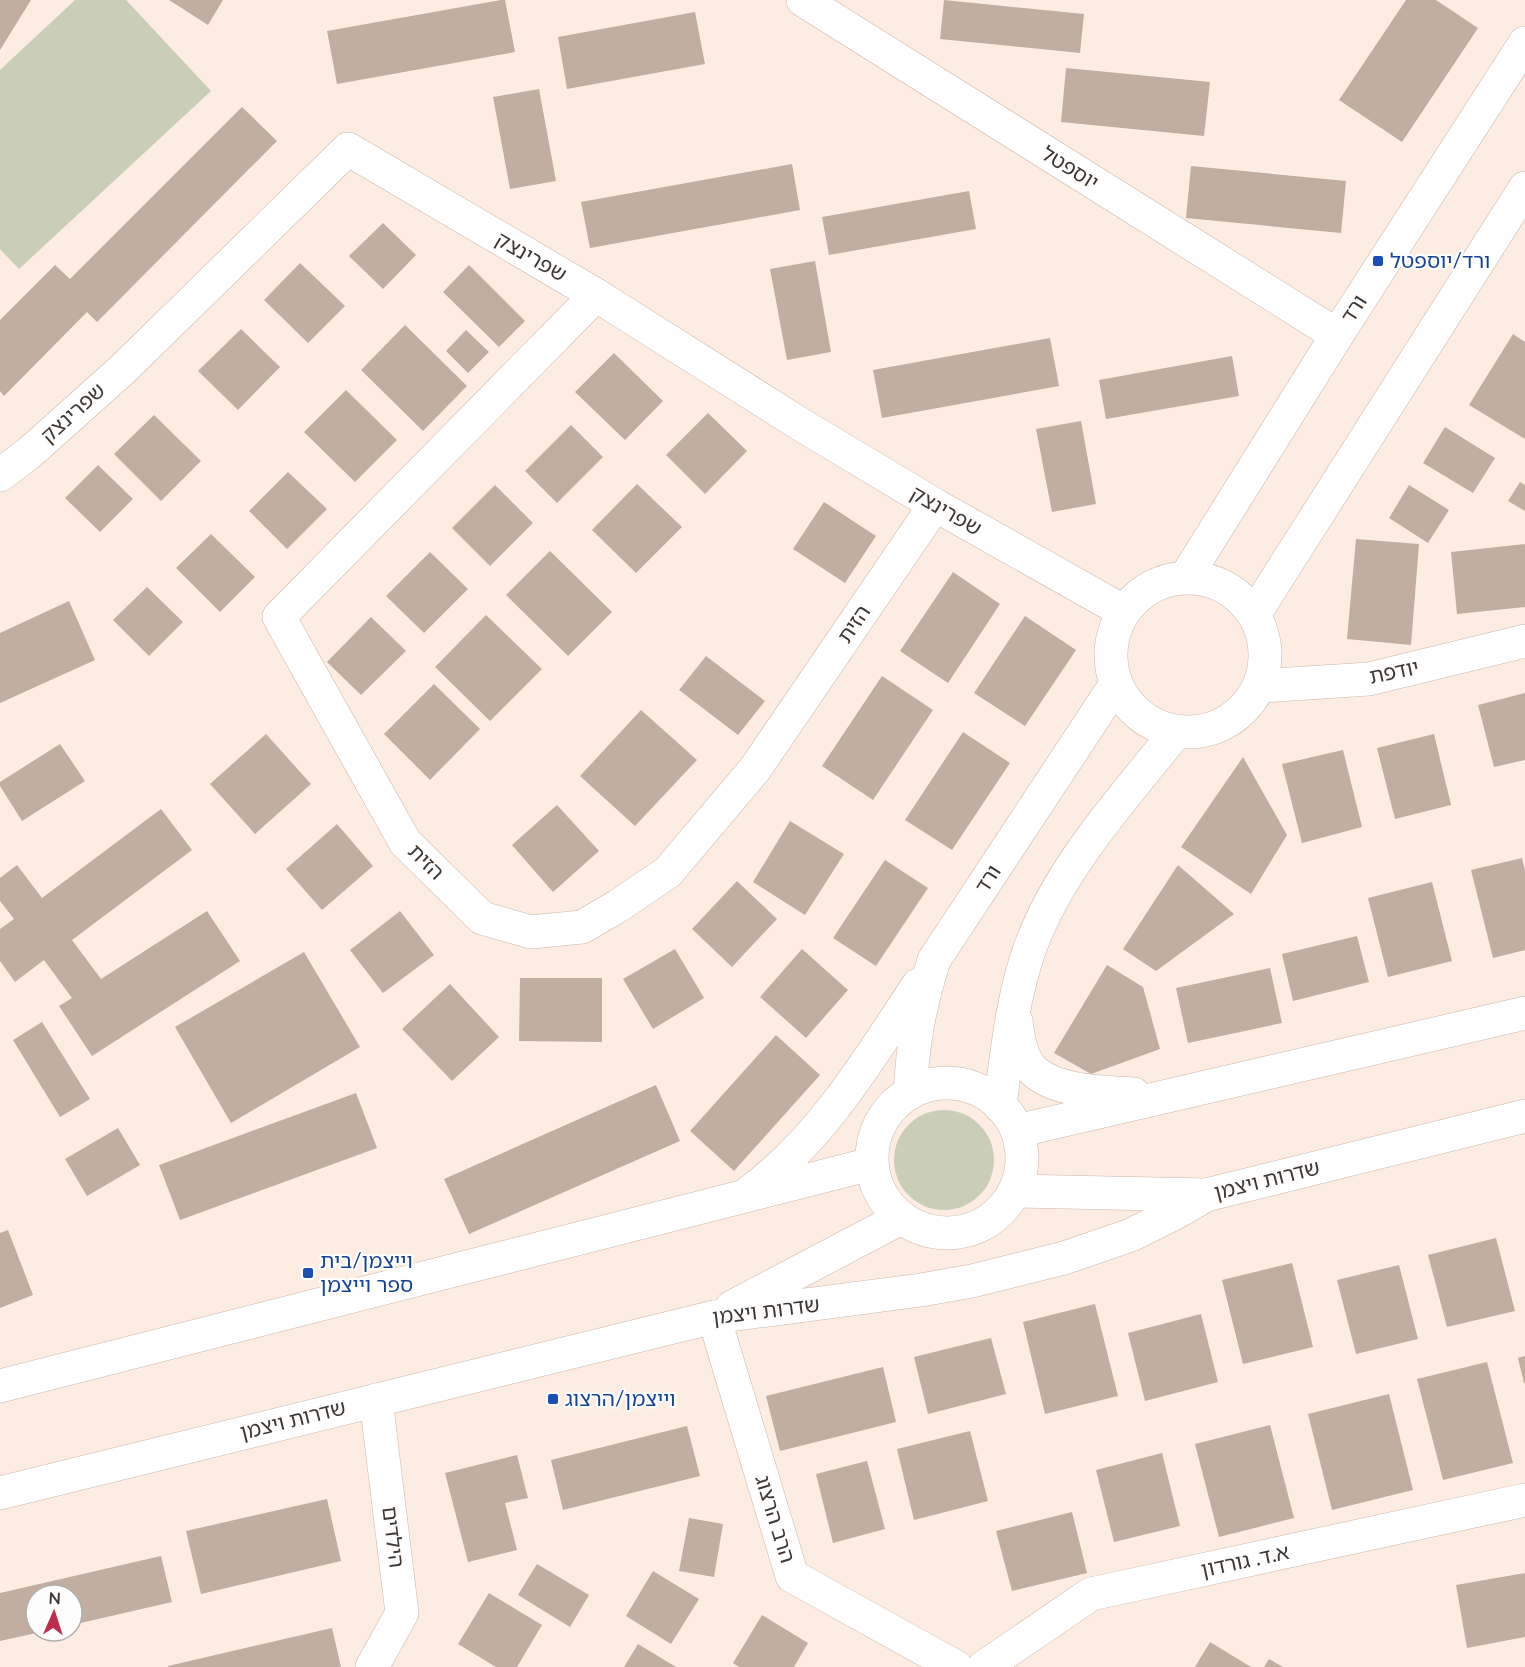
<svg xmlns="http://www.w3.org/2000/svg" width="1525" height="1667" viewBox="0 0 1525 1667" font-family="Lato,'Noto Sans Hebrew',sans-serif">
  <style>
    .green { fill: #cbceb6 }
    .building { fill: #c1aea1 }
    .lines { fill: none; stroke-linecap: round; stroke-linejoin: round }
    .street-casing { stroke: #c9b6a9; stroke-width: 34 }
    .secondary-casing { stroke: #c9b6a9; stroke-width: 34 }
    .street { stroke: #fff; stroke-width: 33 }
    .secondary { stroke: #fff; stroke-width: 33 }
    .transit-dot { fill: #1a4fb4; stroke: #fdfdfd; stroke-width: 2 }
    .labels { text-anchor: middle; stroke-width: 4.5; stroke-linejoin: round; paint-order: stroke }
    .street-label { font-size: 21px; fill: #3f3732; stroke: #fdfdfd }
    .transit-label { font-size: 21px; fill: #164399; stroke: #fdfdfd; text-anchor: start }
  </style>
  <rect width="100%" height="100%" fill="#fcece2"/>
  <g class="green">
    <polygon points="75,0 126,0 211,91 19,269 0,249 0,70"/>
    <circle cx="944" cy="1160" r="50"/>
  </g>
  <g class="building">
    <polygon points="0,0 31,0 0,50"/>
    <polygon points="169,0 223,0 208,25"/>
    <polygon points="501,0 505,0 515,52 337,84 327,31"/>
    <polygon points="944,0 1084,14 1080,53 940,39"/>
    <polygon points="1406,0 1436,0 1478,28 1402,142 1339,100"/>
    <polygon points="695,12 705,64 567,89 558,37"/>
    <polygon points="1066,68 1210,82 1204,136 1061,122"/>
    <polygon points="539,89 556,181 510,189 493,97"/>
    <polygon points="242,107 277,141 97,322 87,312 4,396 0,391 0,320 55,265 70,279"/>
    <polygon points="792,164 800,210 590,248 581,202"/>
    <polygon points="1191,166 1346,181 1341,233 1186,218"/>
    <polygon points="969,191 976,229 829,255 822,217"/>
    <polygon points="383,223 416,255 383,289 349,256"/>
    <polygon points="815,261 831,352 787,360 770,269"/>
    <polygon points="300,263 345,306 308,343 264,300"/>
    <polygon points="469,265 525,321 499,347 443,292"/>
    <polygon points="405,325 467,386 423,431 361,370"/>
    <polygon points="241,329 280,367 238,410 198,371"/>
    <polygon points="466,330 489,352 468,373 446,351"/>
    <polygon points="1513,334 1525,342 1525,439 1469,405"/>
    <polygon points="1050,338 1059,386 882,418 873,370"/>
    <polygon points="614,353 663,401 625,440 575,392"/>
    <polygon points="1232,356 1239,396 1106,419 1099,380"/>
    <polygon points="346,390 397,440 355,482 304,432"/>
    <polygon points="708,413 747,451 705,494 666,455"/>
    <polygon points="154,415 201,461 161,501 114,454"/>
    <polygon points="1081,421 1096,504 1052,512 1036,429"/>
    <polygon points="571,425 603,457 557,503 525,471"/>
    <polygon points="1445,427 1495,458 1473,493 1423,463"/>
    <polygon points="98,465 133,499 100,532 65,498"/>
    <polygon points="288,472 327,509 287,549 249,511"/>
    <polygon points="1520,482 1525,485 1525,511 1508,501"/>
    <polygon points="637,484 682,527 636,573 592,530"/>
    <polygon points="495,485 533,523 490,566 452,528"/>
    <polygon points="1409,485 1449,510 1428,543 1389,518"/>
    <polygon points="824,502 876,536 845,583 793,549"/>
    <polygon points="211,534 255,577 220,612 176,568"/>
    <polygon points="1356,539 1419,544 1411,645 1347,639"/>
    <polygon points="1525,544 1525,607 1457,614 1451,552"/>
    <polygon points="550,551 612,612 568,656 506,595"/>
    <polygon points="430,552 468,589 424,633 386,596"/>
    <polygon points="953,572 1000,604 948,683 900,651"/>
    <polygon points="147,587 183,622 149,656 113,620"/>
    <polygon points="69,601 95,660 0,703 0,633"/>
    <polygon points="486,615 542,669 490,721 435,667"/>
    <polygon points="1025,616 1076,650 1025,726 974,693"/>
    <polygon points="371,617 406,651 361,695 327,662"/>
    <polygon points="706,656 765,701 738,735 679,690"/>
    <polygon points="882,676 933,710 873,800 822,766"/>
    <polygon points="434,684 480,729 430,780 384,734"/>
    <polygon points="1525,693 1525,760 1494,767 1478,705"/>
    <polygon points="641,710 697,760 635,826 580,776"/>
    <polygon points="963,732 1010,763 952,850 905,820"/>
    <polygon points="266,734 311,784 255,834 210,784"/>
    <polygon points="1434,734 1451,805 1395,819 1377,748"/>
    <polygon points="60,744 85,781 22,821 0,786 0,782"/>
    <polygon points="1343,750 1362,827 1302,843 1282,764"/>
    <polygon points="1243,757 1287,835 1251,894 1181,847"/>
    <polygon points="557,805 599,851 553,892 512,845"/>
    <polygon points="161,809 192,850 72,940 101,979 207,911 240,961 92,1056 59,1006 72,998 44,960 15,982 0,961 0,929 14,919 0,901 0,878 17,865 42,898"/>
    <polygon points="790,821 844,854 805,915 753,882"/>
    <polygon points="337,824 373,866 322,910 286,869"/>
    <polygon points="1522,858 1525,871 1525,950 1493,958 1471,870"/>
    <polygon points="885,860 928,888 876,966 833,938"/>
    <polygon points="1178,865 1234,914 1156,971 1123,949"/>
    <polygon points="737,881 777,919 732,967 692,929"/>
    <polygon points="1432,882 1452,961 1388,977 1368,898"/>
    <polygon points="400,911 434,955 383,993 350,950"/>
    <polygon points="1357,936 1369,982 1293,1001 1282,954"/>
    <polygon points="675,949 704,998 653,1029 623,979"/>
    <polygon points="802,949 848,990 806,1038 760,997"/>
    <polygon points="304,952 360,1047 231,1123 175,1027"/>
    <polygon points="1107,965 1143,987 1160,1049 1091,1074 1054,1053"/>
    <polygon points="1270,968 1282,1023 1188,1043 1176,988"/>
    <polygon points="520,978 602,978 602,1042 519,1041"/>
    <polygon points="450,984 499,1037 452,1081 402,1029"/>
    <polygon points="42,1022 90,1099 60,1117 13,1040"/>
    <polygon points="776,1035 820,1075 734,1171 690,1131"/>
    <polygon points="656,1085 680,1141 469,1234 444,1179"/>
    <polygon points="356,1093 377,1148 180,1220 159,1165"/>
    <polygon points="118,1128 140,1165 87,1196 65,1159"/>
    <polygon points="8,1230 33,1295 0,1308 0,1233"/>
    <polygon points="1496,1238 1515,1311 1447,1327 1428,1255"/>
    <polygon points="1292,1263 1313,1347 1243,1364 1222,1280"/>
    <polygon points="1399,1265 1418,1339 1356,1354 1337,1280"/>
    <polygon points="1095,1304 1118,1396 1045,1414 1023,1322"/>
    <polygon points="1201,1314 1218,1382 1145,1401 1128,1333"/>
    <polygon points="991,1338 1006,1394 928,1414 914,1357"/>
    <polygon points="1525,1356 1525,1383 1524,1383 1518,1358"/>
    <polygon points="1487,1362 1513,1463 1443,1480 1417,1379"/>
    <polygon points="883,1367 896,1422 780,1451 766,1396"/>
    <polygon points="1389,1394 1413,1490 1332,1510 1308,1414"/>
    <polygon points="1270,1425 1294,1518 1219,1537 1195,1444"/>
    <polygon points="687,1426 700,1476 563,1510 551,1460"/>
    <polygon points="970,1431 988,1501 914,1520 897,1449"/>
    <polygon points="1162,1453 1180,1526 1114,1542 1096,1470"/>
    <polygon points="517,1455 528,1498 505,1503 517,1550 468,1562 445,1473"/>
    <polygon points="867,1461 885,1529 833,1543 816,1474"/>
    <polygon points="327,1499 341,1561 201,1594 186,1531"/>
    <polygon points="1072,1512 1087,1573 1012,1591 996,1531"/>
    <polygon points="689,1518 723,1524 714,1577 679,1571"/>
    <polygon points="161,1556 172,1602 72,1625 72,1595 36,1595 36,1631 41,1632 0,1641 0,1593"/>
    <polygon points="537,1564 589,1595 570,1627 518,1595"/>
    <polygon points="653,1571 699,1599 671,1644 626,1616"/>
    <polygon points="1525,1573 1525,1637 1467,1648 1456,1585"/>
    <polygon points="489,1593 542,1625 517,1667 496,1667 458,1644"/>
    <polygon points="762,1615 808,1643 794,1667 739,1667 733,1663"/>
    <polygon points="332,1628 341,1667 168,1667 168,1666"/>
    <polygon points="1210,1642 1251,1667 1195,1667"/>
    <polygon points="638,1644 676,1667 624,1667"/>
    <polygon points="1269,1659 1283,1667 1264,1667"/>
  </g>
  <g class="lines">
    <defs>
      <g id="street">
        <polyline points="803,0 1337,335"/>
        <polyline points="596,295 279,617 405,842 482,918 531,932 582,927 618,906 668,872 755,769 935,505"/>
        <polyline points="0,475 28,454 122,370 348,149 596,295 800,424 935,505 1123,611"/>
        <polyline points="1260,686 1369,679 1525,641"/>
        <polyline points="714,1317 792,1576 956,1667"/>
        <polyline points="372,1667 402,1613 376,1400"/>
        <polyline points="984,1667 1091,1594 1525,1500"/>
      </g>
      <g id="secondary">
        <polyline points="1186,577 1337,335 1525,43"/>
        <circle cx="1188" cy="655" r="77"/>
        <polyline points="1255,613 1525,188"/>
        <path d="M1016,1021C1018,1038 1021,1060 1035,1072C1058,1092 1104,1092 1134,1094"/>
        <circle cx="947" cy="1158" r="75"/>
        <path d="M910,1093C913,1043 919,1008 934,960L1116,684"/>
        <path d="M1000,1106C1007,1052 1012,999 1030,948C1060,866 1123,799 1176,732"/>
        <polyline points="1017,1131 1525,1013"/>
        <path d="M751,1191C823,1137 869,1059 918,985"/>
        <polyline points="1015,1191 1206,1195"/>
        <polyline points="732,1307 901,1218"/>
        <polyline points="0,1386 871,1164"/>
        <polyline points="0,1493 714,1317 921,1290 972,1281 1064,1258 1131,1235 1177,1212 1206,1195 1525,1116"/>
      </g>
    </defs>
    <use href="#street" class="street-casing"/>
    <use href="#secondary" class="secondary-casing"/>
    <use href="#street" class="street"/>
    <use href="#secondary" class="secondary"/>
  </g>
  <g class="transit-dot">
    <rect x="1372" y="255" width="12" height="12" rx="3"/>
    <rect x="302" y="1267" width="12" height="12" rx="3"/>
    <rect x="547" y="1393" width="12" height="12" rx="3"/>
  </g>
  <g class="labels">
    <g class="street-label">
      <text transform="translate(1070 168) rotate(32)" y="7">יוספטל</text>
      <text transform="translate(531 257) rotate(30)" y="7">שפרינצק</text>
      <text transform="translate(1354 309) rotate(-57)" y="7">ורד</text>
      <text transform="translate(73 413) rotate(-42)" y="7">שפרינצק</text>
      <text transform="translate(946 511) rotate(30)" y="7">שפרינצק</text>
      <text transform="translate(854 624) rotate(-56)" y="7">הזית</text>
      <text transform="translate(1394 672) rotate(-12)" y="7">יודפת</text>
      <text transform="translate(426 862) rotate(45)" y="7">הזית</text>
      <text transform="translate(988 879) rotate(-57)" y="7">ורד</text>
      <text transform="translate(1267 1180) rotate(-14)" y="7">שדרות ויצמן</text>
      <text transform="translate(766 1311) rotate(-7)" y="7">שדרות ויצמן</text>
      <text transform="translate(293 1420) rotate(-14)" y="7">שדרות ויצמן</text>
      <text transform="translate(775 1519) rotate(73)" y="7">הרב הרצוג</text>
      <text transform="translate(393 1537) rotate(83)" y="7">הילדים</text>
      <text transform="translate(1245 1561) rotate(-12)" y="7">א.ד. גורדון</text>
    </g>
    <g class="transit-label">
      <text x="1390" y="268">ורד/יוספטל</text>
      <text x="320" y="1268">וייצמן/בית<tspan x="320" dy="24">ספר וייצמן</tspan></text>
      <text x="565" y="1406">וייצמן/הרצוג</text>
    </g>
  </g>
  <g transform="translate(54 1613) rotate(3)"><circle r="28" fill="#fdfdfd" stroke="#b1aeac" stroke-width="1.5"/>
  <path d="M0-4.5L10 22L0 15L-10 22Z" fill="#bd2d4c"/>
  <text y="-9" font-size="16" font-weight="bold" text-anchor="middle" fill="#3f3732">N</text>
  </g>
</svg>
